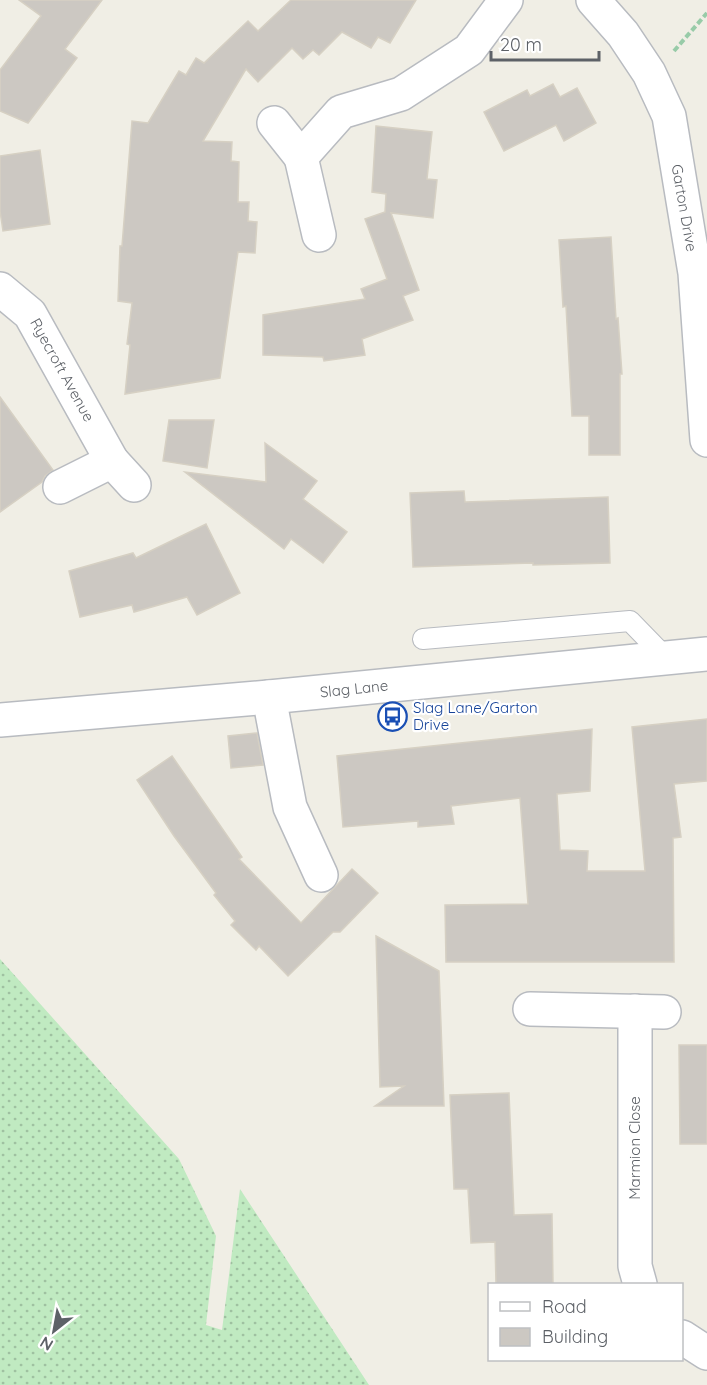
<svg xmlns="http://www.w3.org/2000/svg" width="707" height="1385" viewBox="0 0 707 1385" font-family="Quicksand,sans-serif">
  <style>
    .grass { fill: url(#grass-dots) }
    .building { fill: #ccc8c2; stroke: #d6d0c3; stroke-width: 1.5 }
    .lines { fill: none; stroke-linecap: round; stroke-linejoin: round }
    .service-casing { stroke: #b8bbc0; stroke-width: 22 }
    .minor-casing { stroke: #b8bbc0; stroke-width: 36 }
    .tertiary-casing { stroke: #b8bbc0; stroke-width: 36 }
    .path { stroke: #98cba8; stroke-width: 4; stroke-dasharray: 6 3; stroke-linecap: butt }
    .service { stroke: #fff; stroke-width: 20 }
    .minor { stroke: #fff; stroke-width: 33 }
    .tertiary { stroke: #fff; stroke-width: 33 }
    .labels { text-anchor: middle; stroke-width: 4.5; stroke-linejoin: round; paint-order: stroke }
    .street-label { font-size: 15px; fill: #5d6167; stroke: #fff }
    .transit-label { font-size: 15px; fill: #164399; stroke: #fff; text-anchor: start }
  </style>
  <defs>
    <pattern id="grass-dots" width="8" height="8" patternUnits="userSpaceOnUse" patternTransform="scale(1.5)"><rect width="8" height="8" fill="#c0eac1"/><path d="M2 2h.1M6 6h.1" fill="none" stroke="#9fc1a1" stroke-width="1.8" stroke-linecap="round"/></pattern>
  </defs>
  <rect width="100%" height="100%" fill="#f0eee5"/>
  <polygon class="grass" points="0,959 179,1159 216,1236 206,1325 222,1330 240,1189 369,1385 0,1385"/>
  <g class="building">
    <polygon points="19,0 102,0 65,49 77,58 28,123 0,111 0,70 41,16"/>
    <polygon points="291,0 416,0 390,43 378,37 371,48 342,32 319,55 313,50 303,59 292,48 258,82 246,69 203,141 232,142 231,161 239,162 238,202 249,202 248,221 257,222 255,253 238,252 220,378 125,394 130,345 127,344 132,303 118,301 120,246 122,246 132,121 148,123 179,71 186,75 196,58 204,63 248,21 258,31"/>
    <polygon points="553,84 560,97 577,88 596,123 564,141 556,125 504,151 484,112 527,90 530,96"/>
    <polygon points="376,126 432,132 427,179 437,180 433,218 391,213 419,290 403,296 413,320 362,339 365,355 324,361 323,357 263,355 263,315 365,299 361,289 387,279 365,219 385,212 386,194 372,192"/>
    <polygon points="40,150 50,224 3,231 0,211 0,156"/>
    <polygon points="611,237 616,319 618,318 622,374 620,374 620,455 589,455 589,416 572,416 566,306 563,307 559,240"/>
    <polygon points="0,397 53,470 45,476 42,482 0,512"/>
    <polygon points="169,420 214,420 207,468 163,461"/>
    <polygon points="265,443 317,481 303,499 347,532 323,563 291,539 284,549 185,472 266,482"/>
    <polygon points="464,491 465,502 608,497 610,563 533,565 533,563 413,567 410,493"/>
    <polygon points="206,524 240,593 197,615 187,597 134,612 132,605 80,617 69,571 133,553 136,558"/>
    <polygon points="707,719 707,781 674,784 681,837 673,838 674,962 446,962 445,905 528,904 520,798 451,806 454,824 418,827 418,821 343,827 337,756 592,729 590,791 557,794 560,850 588,851 587,871 645,871 632,727"/>
    <polygon points="257,733 263,765 231,768 228,736"/>
    <polygon points="172,756 242,857 239,859 301,923 352,869 378,893 340,932 333,932 288,976 259,946 256,950 231,925 235,921 214,895 216,893 174,836 137,780"/>
    <polygon points="376,936 439,971 444,1106 375,1106 404,1086 380,1087"/>
    <polygon points="679,1045 707,1045 707,1144 680,1144"/>
    <polygon points="509,1093 514,1215 552,1214 553,1284 496,1284 495,1242 471,1243 468,1189 454,1189 450,1095"/>
  </g>
  <g class="lines">
    <defs>
      <polyline id="service" points="423,639 630,621 666,658"/>
      <g id="minor">
        <polyline points="593,0 623,34 649,73 669,116 695,273 707,440"/>
        <polyline points="274,123 301,157"/>
        <polyline points="319,235 301,157 341,112 401,94 469,50 506,0"/>
        <polyline points="0,289 30,314 112,461 60,487"/>
        <polyline points="112,461 134,485"/>
        <polyline points="269,697 290,807 321,875"/>
        <polyline points="530,1009 664,1012"/>
        <polyline points="635,1011 635,1266 640,1284"/>
        <polyline points="682,1337 707,1353"/>
      </g>
      <polyline id="tertiary" points="0,720 269,697 707,654"/>
    </defs>
    <use href="#service" class="service-casing"/>
    <use href="#minor" class="minor-casing"/>
    <use href="#tertiary" class="tertiary-casing"/>
    <polyline class="path" points="674,51 707,13"/>
    <use href="#service" class="service"/>
    <use href="#minor" class="minor"/>
    <use href="#tertiary" class="tertiary"/>
  </g>
  <defs>
    <symbol id="bus-ring" viewBox="-11 -11 22 22"><circle r="9.5" fill="#fff" stroke="#1a4fb4" stroke-width="1.5"/><path d="M-5-6H5V4H4V6H2V4H-2V6H-4V4H-5ZM-3.5-4V0h7V-4ZM-3.5 1.2v1.5H-2V1.2ZM2 1.2v1.5H3.5V1.2Z" fill="#1a4fb4"/></symbol>
  </defs>
  <g fill-rule="evenodd">
    <use href="#bus-ring" x="376" y="700" width="33" height="33"/>
  </g>
  <g class="labels">
    <g class="street-label">
      <text transform="translate(684 208) rotate(80)" y="5">Garton Drive</text>
      <text transform="translate(62 370) rotate(61)" y="5">Ryecroft Avenue</text>
      <text transform="translate(354 689) rotate(-6)" y="5">Slag Lane</text>
      <text transform="translate(635 1148) rotate(-90)" y="5">Marmion Close</text>
    </g>
    <g class="transit-label">
      <text x="413" y="713">Slag Lane/Garton<tspan x="413" dy="17">Drive</tspan></text>
    </g>
  </g>
  <rect x="488" y="1283" width="195" height="78" fill="#ffffff" stroke="#bec0c2" stroke-width="1.5"/>
  <rect x="500" y="1302" width="30" height="9" fill="#ffffff" stroke="#bec0c2" stroke-width="1.5"/>
  <text x="542" y="1313" font-size="18" fill="#5d6167">Road</text>
  <rect x="500" y="1328" width="30" height="18" fill="#ccc8c2" stroke="#bec0c2" stroke-width="1.5"/>
  <text x="542" y="1343" font-size="18" fill="#5d6167">Building</text>
  <g transform="translate(54 1331) rotate(211)" stroke="#ffffff" stroke-width="4.5" paint-order="stroke">
  <path d="M0-4.5L10 22L0 15L-10 22Z" fill="#5d6167"/>
  <text y="-9" font-size="16" font-weight="bold" text-anchor="middle" fill="#5d6167">N</text>
  </g>
  <path d="M491 51v9h108v-9" fill="none" stroke="#5d6167" stroke-width="3"/>
  <text x="500" y="51" font-size="18" fill="#5d6167" stroke="#ffffff" stroke-width="4.5" paint-order="stroke">20 m</text>
</svg>
